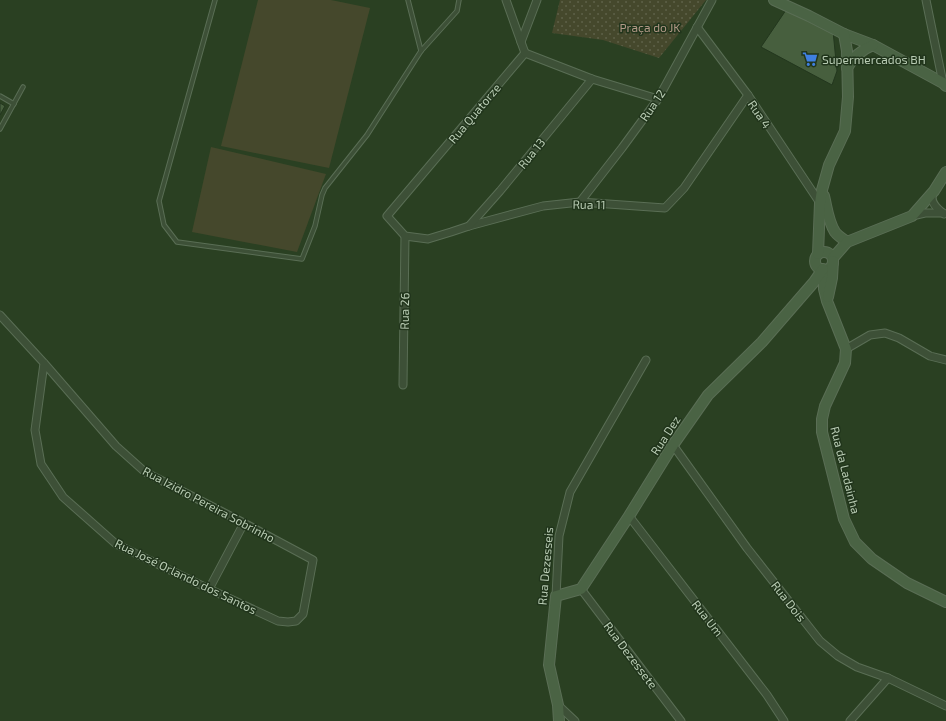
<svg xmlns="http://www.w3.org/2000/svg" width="946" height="721" viewBox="0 0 946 721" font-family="'Exo 2',sans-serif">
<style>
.park{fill:url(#park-dots)}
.garden{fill:#45482c}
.building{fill:#475f3e;stroke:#23371e}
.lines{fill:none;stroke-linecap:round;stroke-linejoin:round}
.lane-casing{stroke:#5a6e55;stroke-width:5.5}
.street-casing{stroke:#5a6e55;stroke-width:9}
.secondary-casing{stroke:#5a6e55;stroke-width:12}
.lane{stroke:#3d5037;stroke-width:3.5}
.street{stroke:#3d5037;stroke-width:7}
.secondary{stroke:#4a6344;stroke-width:10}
.labels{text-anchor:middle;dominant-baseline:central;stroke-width:3;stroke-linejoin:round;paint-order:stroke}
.park-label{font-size:12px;fill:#b19886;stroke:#21351c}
.poi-label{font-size:12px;fill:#b8cbb3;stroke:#21351c;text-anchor:start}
.street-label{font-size:12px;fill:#b8cbb3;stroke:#21351c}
</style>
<defs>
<pattern id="park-dots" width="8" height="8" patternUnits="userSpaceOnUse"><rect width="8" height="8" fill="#45482c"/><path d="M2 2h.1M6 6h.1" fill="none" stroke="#5e6148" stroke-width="1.8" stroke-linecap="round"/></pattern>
</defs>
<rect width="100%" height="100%" fill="#2a4022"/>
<path class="park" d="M560 0H706L659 58 603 40 552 33Z"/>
<g class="garden">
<path d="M258 0H331L370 8 329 168 221 146Z"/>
<path d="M211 147 326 174 297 252 192 232Z"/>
</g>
<g class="building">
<path d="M786 10 833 31 837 71 832 85 761 47Z"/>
<path d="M0 103 5 106 0 115Z"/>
</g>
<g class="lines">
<g class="lane-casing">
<g id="lane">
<path d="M215 0 159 201 164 225 177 242 302 259 315 226 322 195 325 188 367 135 421 51 457 11 459 0"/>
<path d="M408 0 421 51"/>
<path d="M0 96 14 104"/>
<path d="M0 129 23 87"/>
</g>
</g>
<g class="street-casing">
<g id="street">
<path d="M506 0 521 42"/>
<path d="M537 0 521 42 525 53 387 216 405 236 428 239 451 232 469 226 543 206 580 202 665 208 684 188 748 95"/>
<path d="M926 0 943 83"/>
<path d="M697 27 748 95 820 203"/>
<path d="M525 53 592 79 658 99"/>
<path d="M933 192C929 201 936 208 944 214"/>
<path d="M580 202 622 148 658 99 712 0"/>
<path d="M912 216 925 213H943"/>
<path d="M469 226 500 191 592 79"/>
<path d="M0 315 44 363 116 446 145 472 244 523 313 560 303 614 296 621 288 622 278 621 209 589 116 544 63 497 41 464 35 430 44 363"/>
<path d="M846 349 870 335 885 333 899 338 930 356 946 360"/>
<path d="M403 385 405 236"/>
<path d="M673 445 747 548 820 641 838 656 857 667 888 678 946 706"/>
<path d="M629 516 767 695 784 721"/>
<path d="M209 589 244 523"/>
<path d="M581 589 681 721"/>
<path d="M556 596 559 536 570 492 646 360"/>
<path d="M558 705 575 721"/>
<path d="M850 721 888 678"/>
</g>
</g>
<g class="secondary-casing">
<g id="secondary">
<path d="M774 0 809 16 844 34 873 45 943 83 946 86"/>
<path d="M847 68C853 57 861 50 873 45"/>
<path d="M824 196C827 208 828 221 835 232 838 236 843 239 847 242"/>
<circle cx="824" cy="261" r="9"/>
<path d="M818 254 820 203 822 190 829 165 845 131 848 97 847 51 844 34"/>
<path d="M833 258 847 242 912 216 934 191 946 172"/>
<path d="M825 270 824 278V289L827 301 846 349 845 363 825 406 822 419V432L844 519 855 542 872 559 907 583 946 602"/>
<path d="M828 297 832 278 833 261"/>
<path d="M559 721 558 705 549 665 556 596 581 589 629 516 673 445 708 395 762 342 814 282 823 269"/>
</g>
</g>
<use href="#lane" class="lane"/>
<use href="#street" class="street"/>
<use href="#secondary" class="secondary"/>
</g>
<defs>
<g id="supermarket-bare" transform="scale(1.2)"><path d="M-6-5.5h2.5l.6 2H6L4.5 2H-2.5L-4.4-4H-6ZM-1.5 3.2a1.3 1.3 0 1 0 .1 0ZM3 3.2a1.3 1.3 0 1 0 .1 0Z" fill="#3f7fe0" stroke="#21351c" stroke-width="2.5" paint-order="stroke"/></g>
</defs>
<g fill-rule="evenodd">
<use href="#supermarket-bare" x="810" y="59"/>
</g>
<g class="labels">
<g class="park-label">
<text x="650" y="27">Praça do JK</text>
</g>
<g class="poi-label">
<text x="822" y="59">Supermercados BH</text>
</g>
<g class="street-label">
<text transform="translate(652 105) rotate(-56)">Rua 12</text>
<text transform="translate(474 113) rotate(-50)">Rua Quatorze</text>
<text transform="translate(760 114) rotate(56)">Rua 4</text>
<text transform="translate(531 153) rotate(-51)">Rua 13</text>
<text transform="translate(589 204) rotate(1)">Rua 11</text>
<text transform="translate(404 311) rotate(-89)">Rua 26</text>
<text transform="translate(665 435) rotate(-57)">Rua Dez</text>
<text transform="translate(846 470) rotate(76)">Rua da Ladainha</text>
<text transform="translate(209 504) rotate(28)">Rua Izidro Pereira Sobrinho</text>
<text transform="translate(545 566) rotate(-85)">Rua Dezesseis</text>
<text transform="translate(186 576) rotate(26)">Rua José Orlando dos Santos</text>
<text transform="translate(789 601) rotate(52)">Rua Dois</text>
<text transform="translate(708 618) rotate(52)">Rua Um</text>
<text transform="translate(631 655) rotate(53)">Rua Dezessete</text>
</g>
</g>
</svg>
